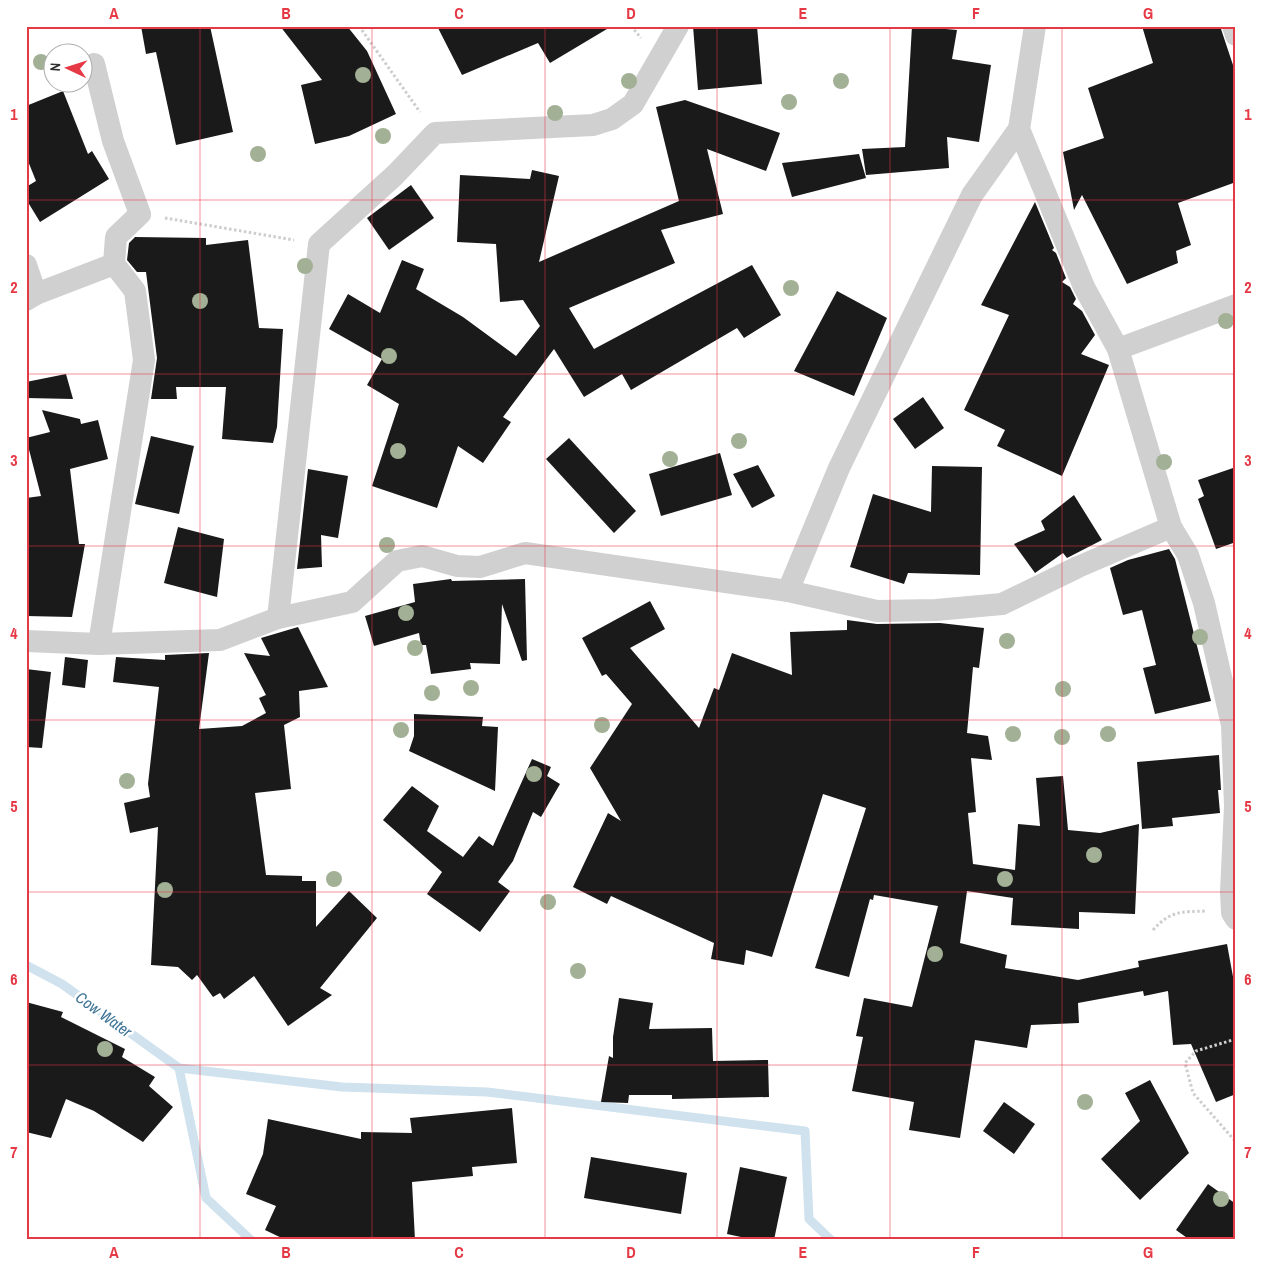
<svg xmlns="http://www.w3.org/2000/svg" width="1262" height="1266" viewBox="0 0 1262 1266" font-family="'Archivo Narrow',sans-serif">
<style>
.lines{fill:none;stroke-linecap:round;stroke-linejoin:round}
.stream{stroke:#cfe2ee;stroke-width:9}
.building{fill:#1a1a1a}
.path{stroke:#cdcdcd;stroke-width:3;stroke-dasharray:2.5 2.5;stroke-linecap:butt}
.street{stroke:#d0d0d0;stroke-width:22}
.tree{fill:#a2b095}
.grid{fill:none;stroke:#e63946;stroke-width:1;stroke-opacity:0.55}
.labels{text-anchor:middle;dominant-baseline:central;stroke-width:5;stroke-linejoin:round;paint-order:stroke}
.water-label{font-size:16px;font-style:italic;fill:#3f7597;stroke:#fff}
.neatline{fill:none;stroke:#e63946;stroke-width:2}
.grid-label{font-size:16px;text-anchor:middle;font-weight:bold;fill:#e63946}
</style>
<rect width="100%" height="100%" fill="#fff"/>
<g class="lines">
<g class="stream">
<path d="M26 965 62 984 179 1068 342 1087 487 1092 805 1131 809 1219 831 1240"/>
<path d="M179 1068 206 1198 251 1240"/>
</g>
</g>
<g class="building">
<path d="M141 26H210L233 132 176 145 156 52 146 54Z"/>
<path d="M280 26H347L367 51 396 114 349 136 315 144 301 85 322 80Z"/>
<path d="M437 26H612L550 63 538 43 462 75Z"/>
<path d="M693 26H757L762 84 698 90Z"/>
<path d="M912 26 957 30 952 59 991 65 979 142 947 137 949 168 866 175 862 149 905 147Z"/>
<path d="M1142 26H1220L1236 74V182L1178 203 1191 245 1176 251 1178 263 1127 284 1082 195 1074 210 1063 152 1104 138 1088 88 1153 63Z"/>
<path d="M63 91 88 154 92 151 109 179 40 222 26 199V187L36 181 26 156V106Z"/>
<path d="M685 100 780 133 766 171 707 149 723 214 661 230 675 263 569 308 594 349 752 265 781 315 744 338 737 328 631 390 622 374 584 397 554 349 503 417 511 422 483 463 458 446 437 508 372 486 399 404 367 385 382 359 329 329 348 294 380 313 402 260 424 269 416 289 463 317 516 356 540 326 523 300 500 302 496 244 457 242 460 175 530 179 532 170 559 176 539 262 679 201 656 107Z"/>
<path d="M859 154 866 178 792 197 782 163Z"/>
<path d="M411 185 434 218 389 250 367 218Z"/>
<path d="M1035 202 1054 248 1052 250 1056 253 1066 278 1062 282 1070 287 1076 299 1073 304 1082 311 1095 335 1081 354 1109 365 1062 476 997 446 1005 430 964 410 1009 315 981 305Z"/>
<path d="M135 237 206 238V245L248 240 259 328 283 329 277 427 273 443 222 439 226 387H176L177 399H151L157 358 146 272H137L127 260 129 243Z"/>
<path d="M837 291 887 318 854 396 794 371Z"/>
<path d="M66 374 73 399 26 398V382Z"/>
<path d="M923 397 944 428 915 449 893 419Z"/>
<path d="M42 410 80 419 81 424 98 420 108 459 70 469 79 544H85L72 617 26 616V498L41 496 26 438 50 432Z"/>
<path d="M151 436 194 446 179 514 135 504Z"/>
<path d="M569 438 636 511 614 533 546 459Z"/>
<path d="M720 453 732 495 661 516 649 474Z"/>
<path d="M758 465 775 496 752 508 733 474Z"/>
<path d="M932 466 982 467 980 575 908 573 904 584 850 567 873 494 931 512Z"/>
<path d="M1236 467V542L1216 549 1198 499 1204 496 1198 480Z"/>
<path d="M308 469 348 476 338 538 321 535 322 567 297 569Z"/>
<path d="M1074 495 1102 540 1067 558 1063 553 1035 573 1014 544 1045 530 1041 521Z"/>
<path d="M178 527 224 539 217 597 164 583Z"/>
<path d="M1169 549 1175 559 1211 701 1155 714 1143 668 1156 665 1142 610 1123 615 1110 568 1128 560Z"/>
<path d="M451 579 452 581 525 579 527 660 522 661 502 604 500 664 470 663 471 669 431 674 426 645H421L419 633 374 646 365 616 415 602 413 584Z"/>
<path d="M650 601 665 629 630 648 699 728 714 688 719 690 732 653 792 675 790 632 847 630V620L877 624 940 623 984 628 979 668 973 667 967 733 988 736 992 760 971 758 976 812 968 813 973 864 1015 870 1018 824 1040 826 1036 778 1063 776 1068 830 1100 833 1139 824 1135 914 1079 912V929L1011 925 1013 898 967 891 960 943 1007 955 1005 968 1078 980 1139 967 1138 961 1227 944 1236 993V1094L1216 1102 1191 1044 1173 1045 1168 991 1144 996 1143 991 1078 1003 1079 1023 1031 1025 1027 1048 975 1040 960 1138 909 1130 914 1102 852 1091 863 1037 856 1036 864 998 912 1007 938 906 874 895 873 900 870 899 849 977 815 968 866 808 823 794 772 957 746 950 744 965 711 959 714 943 611 896 607 904 573 887 608 813 621 821 590 768 632 704 606 674 602 676 582 638Z"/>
<path d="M298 627 328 687 299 691 300 717 284 725 291 789 255 793 266 875 302 876V881H316V927L349 891 377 918 320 988 332 995 288 1026 254 976 224 999 220 993 213 997 197 975 192 980 178 967 151 965 158 827 130 833 124 803 150 797 148 784 159 687 113 682 116 657 165 660V655L209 653 199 729 242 726 266 713 259 698 266 695 244 653 270 656 261 638Z"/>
<path d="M65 657 88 660 85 688 62 685Z"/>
<path d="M26 669 51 672 42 748 26 747Z"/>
<path d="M414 714 483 717 482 726 498 727 495 791 409 751 414 736Z"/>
<path d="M1219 755 1221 790H1218L1220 813 1172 818 1173 826 1142 829 1137 762Z"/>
<path d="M532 759 551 767 547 776 560 784 541 817 533 812 513 861 498 882 510 891 480 932 427 894 442 872 383 820 412 786 439 806 427 831 463 857 479 836 493 846Z"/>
<path d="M619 998 653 1003 649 1029 712 1028 713 1061 768 1060 769 1097 672 1099V1095H629L628 1103 601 1102 609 1056 613 1058V1037Z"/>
<path d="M26 1002 63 1012 61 1017 125 1049 122 1057 155 1077 149 1086 173 1107 143 1142 94 1111 66 1099 51 1138 26 1132Z"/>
<path d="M1150 1080 1189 1153 1140 1200 1101 1159 1140 1121 1125 1093Z"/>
<path d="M1004 1102 1035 1124 1014 1154 983 1131Z"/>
<path d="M512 1108 517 1163 472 1167 473 1176 412 1182 415 1240H286L265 1230 276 1206 246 1194 263 1154 268 1119 361 1139V1132L412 1133 410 1118Z"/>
<path d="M591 1157 687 1173 681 1214 584 1198Z"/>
<path d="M740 1167 787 1177 774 1240H755L727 1234Z"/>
<path d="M1208 1184 1236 1204V1240H1190L1176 1230Z"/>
</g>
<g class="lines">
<g class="path">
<path d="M359 26 420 112"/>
<path d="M631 26 641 38"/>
<path d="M165 218 294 240"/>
<path d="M1153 930C1171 910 1182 912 1206 911"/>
<path d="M1236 1039 1196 1051 1185 1063 1193 1093 1236 1142"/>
</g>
<g class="street">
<path d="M1035 26 1019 129 1084 287 1118 349 1171 527 1188 555 1204 603 1232 725 1235 806 1231 892 1232 913 1236 919"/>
<path d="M1233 26 1236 35"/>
<path d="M26 265 36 294"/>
<path d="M26 300 36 294 114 264 116 237 140 214 113 141 94 64"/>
<path d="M1118 349 1236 305"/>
<path d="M788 591 839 468 972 195 1019 129"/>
<path d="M278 618 319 244 395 175 435 133 593 125 612 119 633 104 678 26"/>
<path d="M26 641 99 644 220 640 278 618 352 602 397 561 422 556 457 566 480 567 525 553 788 591 877 611 936 610 1002 604 1078 567 1171 527"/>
<path d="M99 644 144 360 135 291 114 264"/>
</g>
</g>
<g class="tree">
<circle cx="41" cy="62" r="8"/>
<circle cx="363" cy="75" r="8"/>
<circle cx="629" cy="81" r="8"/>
<circle cx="841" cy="81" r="8"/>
<circle cx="789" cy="102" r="8"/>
<circle cx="555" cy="113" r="8"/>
<circle cx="383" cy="136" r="8"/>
<circle cx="258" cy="154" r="8"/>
<circle cx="305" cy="266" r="8"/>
<circle cx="791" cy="288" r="8"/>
<circle cx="200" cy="301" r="8"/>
<circle cx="1226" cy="321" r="8"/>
<circle cx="389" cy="356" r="8"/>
<circle cx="739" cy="441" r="8"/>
<circle cx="398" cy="451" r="8"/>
<circle cx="670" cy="459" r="8"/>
<circle cx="1164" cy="462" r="8"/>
<circle cx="387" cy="545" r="8"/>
<circle cx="406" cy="613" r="8"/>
<circle cx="1200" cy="637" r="8"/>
<circle cx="1007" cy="641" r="8"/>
<circle cx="415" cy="648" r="8"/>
<circle cx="471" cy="688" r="8"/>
<circle cx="1063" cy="689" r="8"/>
<circle cx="432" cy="693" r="8"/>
<circle cx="602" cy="725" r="8"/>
<circle cx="401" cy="730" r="8"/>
<circle cx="1013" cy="734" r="8"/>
<circle cx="1108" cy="734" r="8"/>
<circle cx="1062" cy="737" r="8"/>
<circle cx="534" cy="774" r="8"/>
<circle cx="127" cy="781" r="8"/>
<circle cx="1094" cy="855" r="8"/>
<circle cx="334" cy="879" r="8"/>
<circle cx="1005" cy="879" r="8"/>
<circle cx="165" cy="890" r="8"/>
<circle cx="548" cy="902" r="8"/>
<circle cx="935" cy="954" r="8"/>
<circle cx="578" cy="971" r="8"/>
<circle cx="105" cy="1049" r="8"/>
<circle cx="1085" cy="1102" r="8"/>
<circle cx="1221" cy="1199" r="8"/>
</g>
<path class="grid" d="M200 26V1240M372 26V1240M545 26V1240M717 26V1240M890 26V1240M1062 26V1240M26 200H1236M26 374H1236M26 546H1236M26 720H1236M26 892H1236M26 1065H1236"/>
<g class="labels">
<g class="water-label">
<text transform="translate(104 1014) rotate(36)">Cow Water</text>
</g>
</g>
<rect width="1262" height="1266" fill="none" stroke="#ffffff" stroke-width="55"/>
<g transform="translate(68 68) rotate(274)"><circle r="24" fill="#ffffff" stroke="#adadad"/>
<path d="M0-4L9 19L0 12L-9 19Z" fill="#e63946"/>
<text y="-8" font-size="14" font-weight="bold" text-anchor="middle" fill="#333333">N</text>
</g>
<rect x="28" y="28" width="1206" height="1210" class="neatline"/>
<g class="grid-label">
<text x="114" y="19">A</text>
<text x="286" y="19">B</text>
<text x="459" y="19">C</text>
<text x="631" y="19">D</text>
<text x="803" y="19">E</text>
<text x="976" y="19">F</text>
<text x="1148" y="19">G</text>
<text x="14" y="120">1</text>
<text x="1248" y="120">1</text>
<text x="14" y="293">2</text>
<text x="1248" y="293">2</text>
<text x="14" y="466">3</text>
<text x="1248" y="466">3</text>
<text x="14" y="639">4</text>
<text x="1248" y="639">4</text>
<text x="14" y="812">5</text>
<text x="1248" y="812">5</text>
<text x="14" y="985">6</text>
<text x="1248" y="985">6</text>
<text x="14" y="1158">7</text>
<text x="1248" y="1158">7</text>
<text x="114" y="1258">A</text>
<text x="286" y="1258">B</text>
<text x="459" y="1258">C</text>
<text x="631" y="1258">D</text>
<text x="803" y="1258">E</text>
<text x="976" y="1258">F</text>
<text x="1148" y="1258">G</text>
</g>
</svg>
